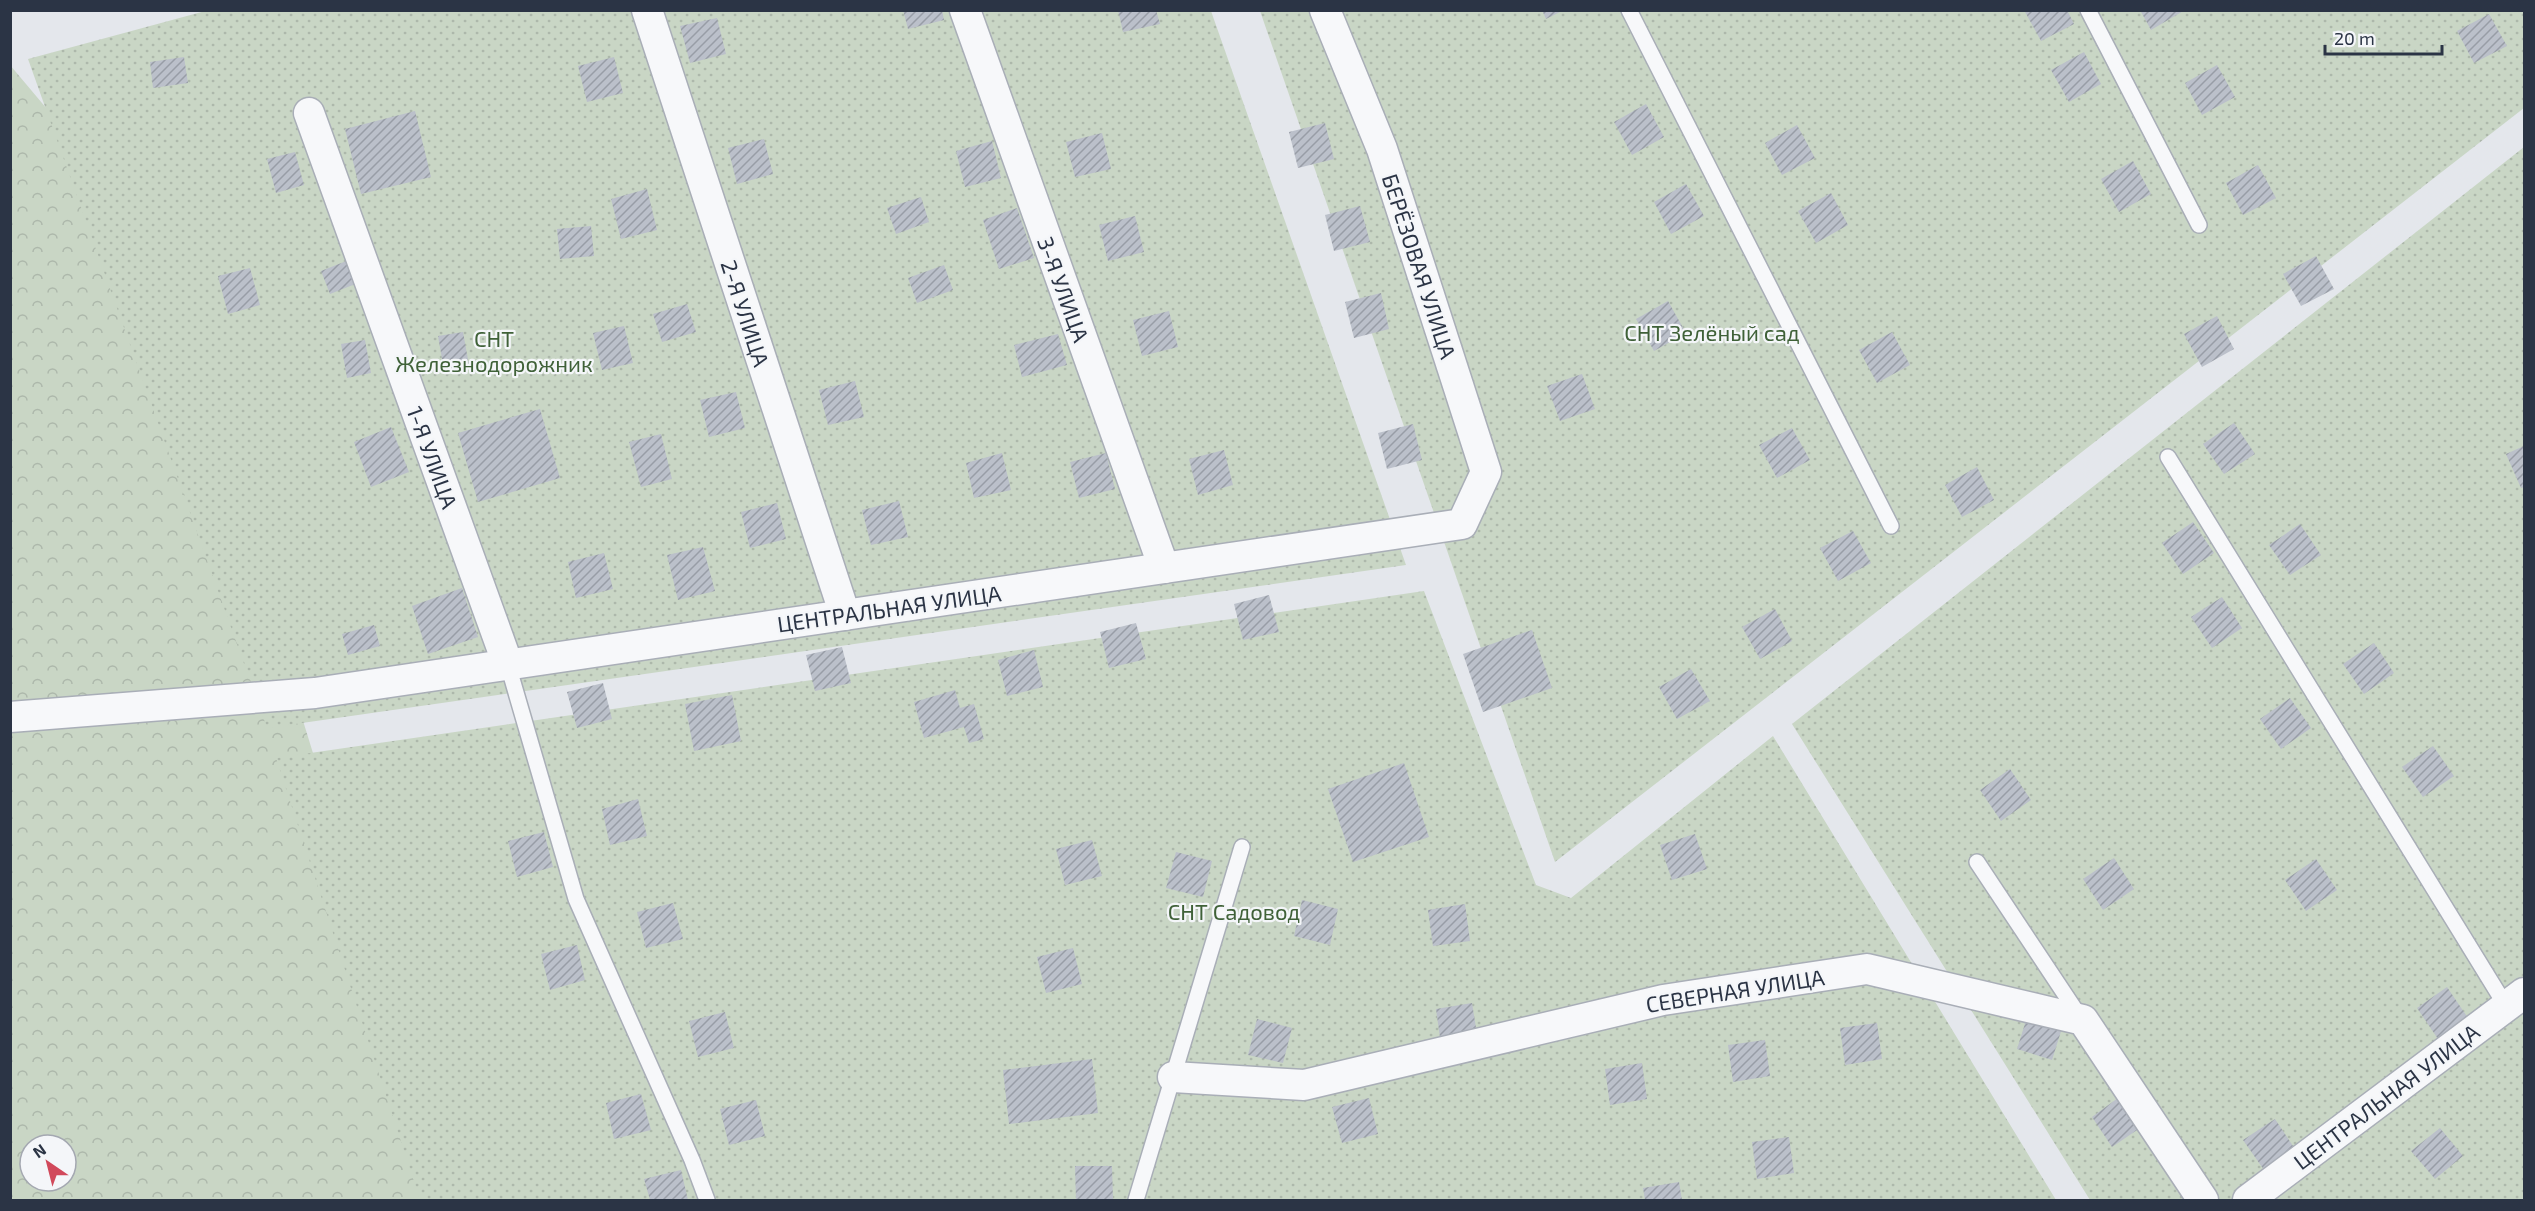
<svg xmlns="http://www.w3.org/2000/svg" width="2535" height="1211" viewBox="0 0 2535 1211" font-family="'Exo 2',sans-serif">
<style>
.forest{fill:url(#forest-crowns);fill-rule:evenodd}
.garden{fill:url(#garden-dots)}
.building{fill:url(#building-hatch)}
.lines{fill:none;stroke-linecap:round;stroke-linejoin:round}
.lane-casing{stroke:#a9aeb7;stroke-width:18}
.street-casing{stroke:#a9aeb7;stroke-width:33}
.lane{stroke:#f7f8fa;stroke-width:15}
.street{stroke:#f7f8fa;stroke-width:30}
.labels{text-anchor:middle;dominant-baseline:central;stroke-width:4.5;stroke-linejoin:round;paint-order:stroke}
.street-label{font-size:22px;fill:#2b3445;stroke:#f4f6f9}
.park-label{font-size:22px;fill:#3f6138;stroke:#f4f6f9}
</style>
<defs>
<pattern id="forest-crowns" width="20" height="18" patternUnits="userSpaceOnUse" patternTransform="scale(1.5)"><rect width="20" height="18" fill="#c9d6c5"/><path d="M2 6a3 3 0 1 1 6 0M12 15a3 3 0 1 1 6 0" fill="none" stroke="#adb8ab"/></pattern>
<pattern id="garden-dots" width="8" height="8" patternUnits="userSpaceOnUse" patternTransform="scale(1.5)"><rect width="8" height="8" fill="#c9d6c5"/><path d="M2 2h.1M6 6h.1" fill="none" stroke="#adb8ab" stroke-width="1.8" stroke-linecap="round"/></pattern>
<pattern id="building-hatch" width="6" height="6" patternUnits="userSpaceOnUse" patternTransform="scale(1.5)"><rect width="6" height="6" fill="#bbc0ca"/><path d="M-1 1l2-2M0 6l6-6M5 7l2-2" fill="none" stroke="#989da6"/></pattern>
</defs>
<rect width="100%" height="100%" fill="#e4e7ec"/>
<path class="forest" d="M10 65 153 235 451 1200H11ZM30 1145H66V1181H30Z"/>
<g class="garden">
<path d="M209 10 1211 11 1406 565 267 728 28 59Z"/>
<path d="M1260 11H2524V108L1555 862Z"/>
<path d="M2524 147V1200H2090L1792 724Z"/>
<path d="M1424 591 1536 885 1571 898 1773 736 2056 1200H420L276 758Z"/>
</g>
<g class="building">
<path d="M903 10H942L944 20 908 29Z"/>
<path d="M1118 10H1156L1160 24 1123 32Z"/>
<path d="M1542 10H1564L1546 19Z"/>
<path d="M2024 10H2067L2074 24 2041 41Z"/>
<path d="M2140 10H2185L2151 30Z"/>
<path d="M2489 14 2507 46 2474 63 2457 31Z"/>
<path d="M717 18 726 54 690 63 680 26Z"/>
<path d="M2084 52 2101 84 2069 102 2051 70Z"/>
<path d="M184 57 188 83 153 88 150 62Z"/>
<path d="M614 57 623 93 587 102 578 66Z"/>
<path d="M2217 65 2235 97 2202 115 2185 83Z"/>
<path d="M1646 104 1664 137 1632 155 1614 122Z"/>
<path d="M415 111 431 177 361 194 345 129Z"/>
<path d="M1325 123 1334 159 1298 168 1289 132Z"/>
<path d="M1797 125 1815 158 1782 175 1765 143Z"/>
<path d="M1102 133 1111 169 1075 177 1066 142Z"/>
<path d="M764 139 773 174 737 184 728 148Z"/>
<path d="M992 141 1001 178 965 187 956 151Z"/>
<path d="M295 152 304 185 276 193 267 159Z"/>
<path d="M2133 161 2151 194 2119 212 2101 179Z"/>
<path d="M2258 165 2276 198 2243 215 2226 183Z"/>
<path d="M1686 184 1704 216 1671 234 1654 202Z"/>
<path d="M647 189 657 230 621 239 611 199Z"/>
<path d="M1831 193 1848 225 1816 243 1798 211Z"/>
<path d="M921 197 929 222 896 234 887 208Z"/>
<path d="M1360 206 1370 242 1334 251 1325 215Z"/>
<path d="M1017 208 1034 258 999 269 983 220Z"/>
<path d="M1135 216 1144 252 1108 261 1099 225Z"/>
<path d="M591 226 594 256 560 259 557 229Z"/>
<path d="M2316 256 2334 289 2301 306 2283 274Z"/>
<path d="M354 258 363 281 330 294 321 271Z"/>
<path d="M944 265 953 290 917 303 908 278Z"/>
<path d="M250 268 260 305 228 314 218 276Z"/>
<path d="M1381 293 1389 329 1354 338 1345 302Z"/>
<path d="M1668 301 1686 333 1654 351 1636 319Z"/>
<path d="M687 304 696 332 662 342 653 314Z"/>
<path d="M1169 311 1178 347 1142 356 1133 320Z"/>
<path d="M2217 316 2234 349 2202 367 2184 334Z"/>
<path d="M624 326 633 363 602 370 593 333Z"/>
<path d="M463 332 469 365 444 370 438 336Z"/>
<path d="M1892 332 1910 365 1877 383 1859 350Z"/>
<path d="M1058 334 1067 365 1022 377 1014 345Z"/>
<path d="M365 340 371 373 347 378 341 344Z"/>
<path d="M1582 374 1595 409 1560 421 1547 386Z"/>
<path d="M855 381 864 417 828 425 819 390Z"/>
<path d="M736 392 745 428 709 437 700 400Z"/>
<path d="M540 409 560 478 478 502 458 433Z"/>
<path d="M2234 423 2255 454 2224 474 2203 444Z"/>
<path d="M1413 424 1422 460 1387 469 1378 433Z"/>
<path d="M391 427 409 472 371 487 354 442Z"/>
<path d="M1792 428 1810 460 1777 478 1759 445Z"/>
<path d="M661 434 672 479 641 487 629 442Z"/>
<path d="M2524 446V487L2521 488 2506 454Z"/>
<path d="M1224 450 1233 485 1198 495 1189 459Z"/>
<path d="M1002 453 1011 490 974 498 966 463Z"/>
<path d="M1106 453 1115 489 1079 498 1070 462Z"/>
<path d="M1977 467 1994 500 1962 517 1945 485Z"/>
<path d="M899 501 908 537 871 545 862 510Z"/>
<path d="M777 503 786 539 750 548 741 512Z"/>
<path d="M2193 522 2214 553 2183 574 2162 543Z"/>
<path d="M2300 524 2321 555 2290 575 2269 545Z"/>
<path d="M1853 531 1871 563 1838 581 1820 548Z"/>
<path d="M703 547 715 591 678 600 667 555Z"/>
<path d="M604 553 613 589 576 598 568 562Z"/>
<path d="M462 588 478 637 428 654 412 606Z"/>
<path d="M1269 595 1279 632 1243 640 1234 604Z"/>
<path d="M2222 597 2242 628 2212 648 2191 617Z"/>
<path d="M1775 609 1792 641 1760 659 1742 627Z"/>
<path d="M1136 623 1146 659 1109 668 1100 632Z"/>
<path d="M374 625 380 646 348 655 342 634Z"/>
<path d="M1532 630 1552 688 1483 712 1463 654Z"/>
<path d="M2374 643 2394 673 2364 694 2343 664Z"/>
<path d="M842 647 851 683 815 691 806 655Z"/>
<path d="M1034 650 1043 687 1007 696 998 660Z"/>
<path d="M1691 669 1710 701 1677 719 1659 687Z"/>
<path d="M603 683 612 719 577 728 567 692Z"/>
<path d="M955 690 960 708 974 704 984 739 969 743 964 727 924 738 914 702Z"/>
<path d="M732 695 741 741 694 751 685 704Z"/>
<path d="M2290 698 2311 728 2281 749 2260 719Z"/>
<path d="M2433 746 2454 776 2423 797 2402 767Z"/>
<path d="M1404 763 1429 837 1353 862 1328 789Z"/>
<path d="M2010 769 2031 800 2001 821 1980 790Z"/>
<path d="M638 799 647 836 610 845 602 809Z"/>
<path d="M544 832 553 867 517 877 508 841Z"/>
<path d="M1695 834 1707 869 1672 880 1660 845Z"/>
<path d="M1092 840 1102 876 1065 885 1056 849Z"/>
<path d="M1176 852 1212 861 1203 897 1166 888Z"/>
<path d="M2114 858 2134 889 2103 910 2083 879Z"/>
<path d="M2316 859 2337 890 2306 911 2285 880Z"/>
<path d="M1302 900 1338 909 1330 945 1294 936Z"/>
<path d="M673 903 683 939 646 948 637 912Z"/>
<path d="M1465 904 1470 941 1433 946 1428 910Z"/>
<path d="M577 945 585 980 550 990 541 954Z"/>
<path d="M1073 948 1082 984 1046 993 1037 957Z"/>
<path d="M2447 987 2468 1018 2438 1039 2417 1008Z"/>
<path d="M1472 1003 1478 1040 1441 1045 1436 1009Z"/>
<path d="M725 1012 734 1048 698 1057 689 1021Z"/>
<path d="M2028 1014 2063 1025 2052 1060 2017 1049Z"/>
<path d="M1257 1019 1292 1028 1283 1063 1248 1055Z"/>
<path d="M1877 1023 1882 1059 1845 1065 1840 1028Z"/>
<path d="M1765 1040 1770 1076 1733 1082 1728 1045Z"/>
<path d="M1092 1059 1098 1113 1009 1124 1003 1070Z"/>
<path d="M1642 1063 1647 1099 1610 1105 1605 1069Z"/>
<path d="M641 1094 651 1130 614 1139 606 1103Z"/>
<path d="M2122 1095 2143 1126 2112 1147 2092 1117Z"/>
<path d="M1369 1098 1378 1134 1342 1143 1332 1107Z"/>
<path d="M756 1100 765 1136 729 1145 720 1109Z"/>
<path d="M2275 1119 2295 1149 2264 1170 2243 1140Z"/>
<path d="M2440 1128 2463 1156 2435 1179 2411 1151Z"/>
<path d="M1789 1137 1794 1173 1757 1179 1752 1142Z"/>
<path d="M1075 1166H1112L1113 1200H1076Z"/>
<path d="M681 1170 688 1200H650L644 1179Z"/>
<path d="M1679 1182 1682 1200H1645L1643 1188Z"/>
</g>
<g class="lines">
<g class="lane-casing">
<g id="lane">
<path d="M1629 10 1891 526"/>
<path d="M2088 10 2199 225"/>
<path d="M2168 457 2506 1006"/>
<path d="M508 665 576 899 692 1160 707 1200"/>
<path d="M1977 862 2080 1017"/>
<path d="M1136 1200 1242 847"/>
</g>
</g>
<g class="street-casing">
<g id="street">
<path d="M647 10 845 615"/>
<path d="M965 10 1164 568"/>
<path d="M309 113 508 665"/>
<path d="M10 717 315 693 1462 524 1486 472 1382 149 1325 10"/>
<path d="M1173 1077 1304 1085 1663 1000 1867 969 2083 1020 2203 1200"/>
<path d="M2248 1200 2524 993"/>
</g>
</g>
<use href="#lane" class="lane"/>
<use href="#street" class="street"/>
</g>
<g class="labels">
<g class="street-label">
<text transform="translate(1420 266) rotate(72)">БЕРЁЗОВАЯ УЛИЦА</text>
<text transform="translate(1064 289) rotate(70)">3-Я УЛИЦА</text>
<text transform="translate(746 313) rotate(72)">2-Я УЛИЦА</text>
<text transform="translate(433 457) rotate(70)">1-Я УЛИЦА</text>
<text transform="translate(889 608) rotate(-8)">ЦЕНТРАЛЬНАЯ УЛИЦА</text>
<text transform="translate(1735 990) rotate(-9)">СЕВЕРНАЯ УЛИЦА</text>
<text transform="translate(2386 1096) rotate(-37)">ЦЕНТРАЛЬНАЯ УЛИЦА</text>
</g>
<g class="park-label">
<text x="1712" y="332">СНТ Зелёный сад</text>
<text x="494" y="338">СНТ<tspan x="494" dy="25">Железнодорожник</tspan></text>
<text x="1234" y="911">СНТ Садовод</text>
</g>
</g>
<rect width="2535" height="1211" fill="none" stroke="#2b3445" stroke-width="24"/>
<g transform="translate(48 1163) rotate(325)"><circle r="28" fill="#f4f6f9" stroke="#a4a8b1" stroke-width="1.5"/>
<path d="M0-4.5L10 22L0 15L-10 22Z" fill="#d1495b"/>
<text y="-9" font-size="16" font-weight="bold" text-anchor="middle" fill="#2b3445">N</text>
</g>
<path d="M2325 45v9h117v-9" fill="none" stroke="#2b3445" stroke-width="3"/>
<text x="2334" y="45" font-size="18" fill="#2b3445" stroke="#f4f6f9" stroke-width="4.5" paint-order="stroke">20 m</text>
</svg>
